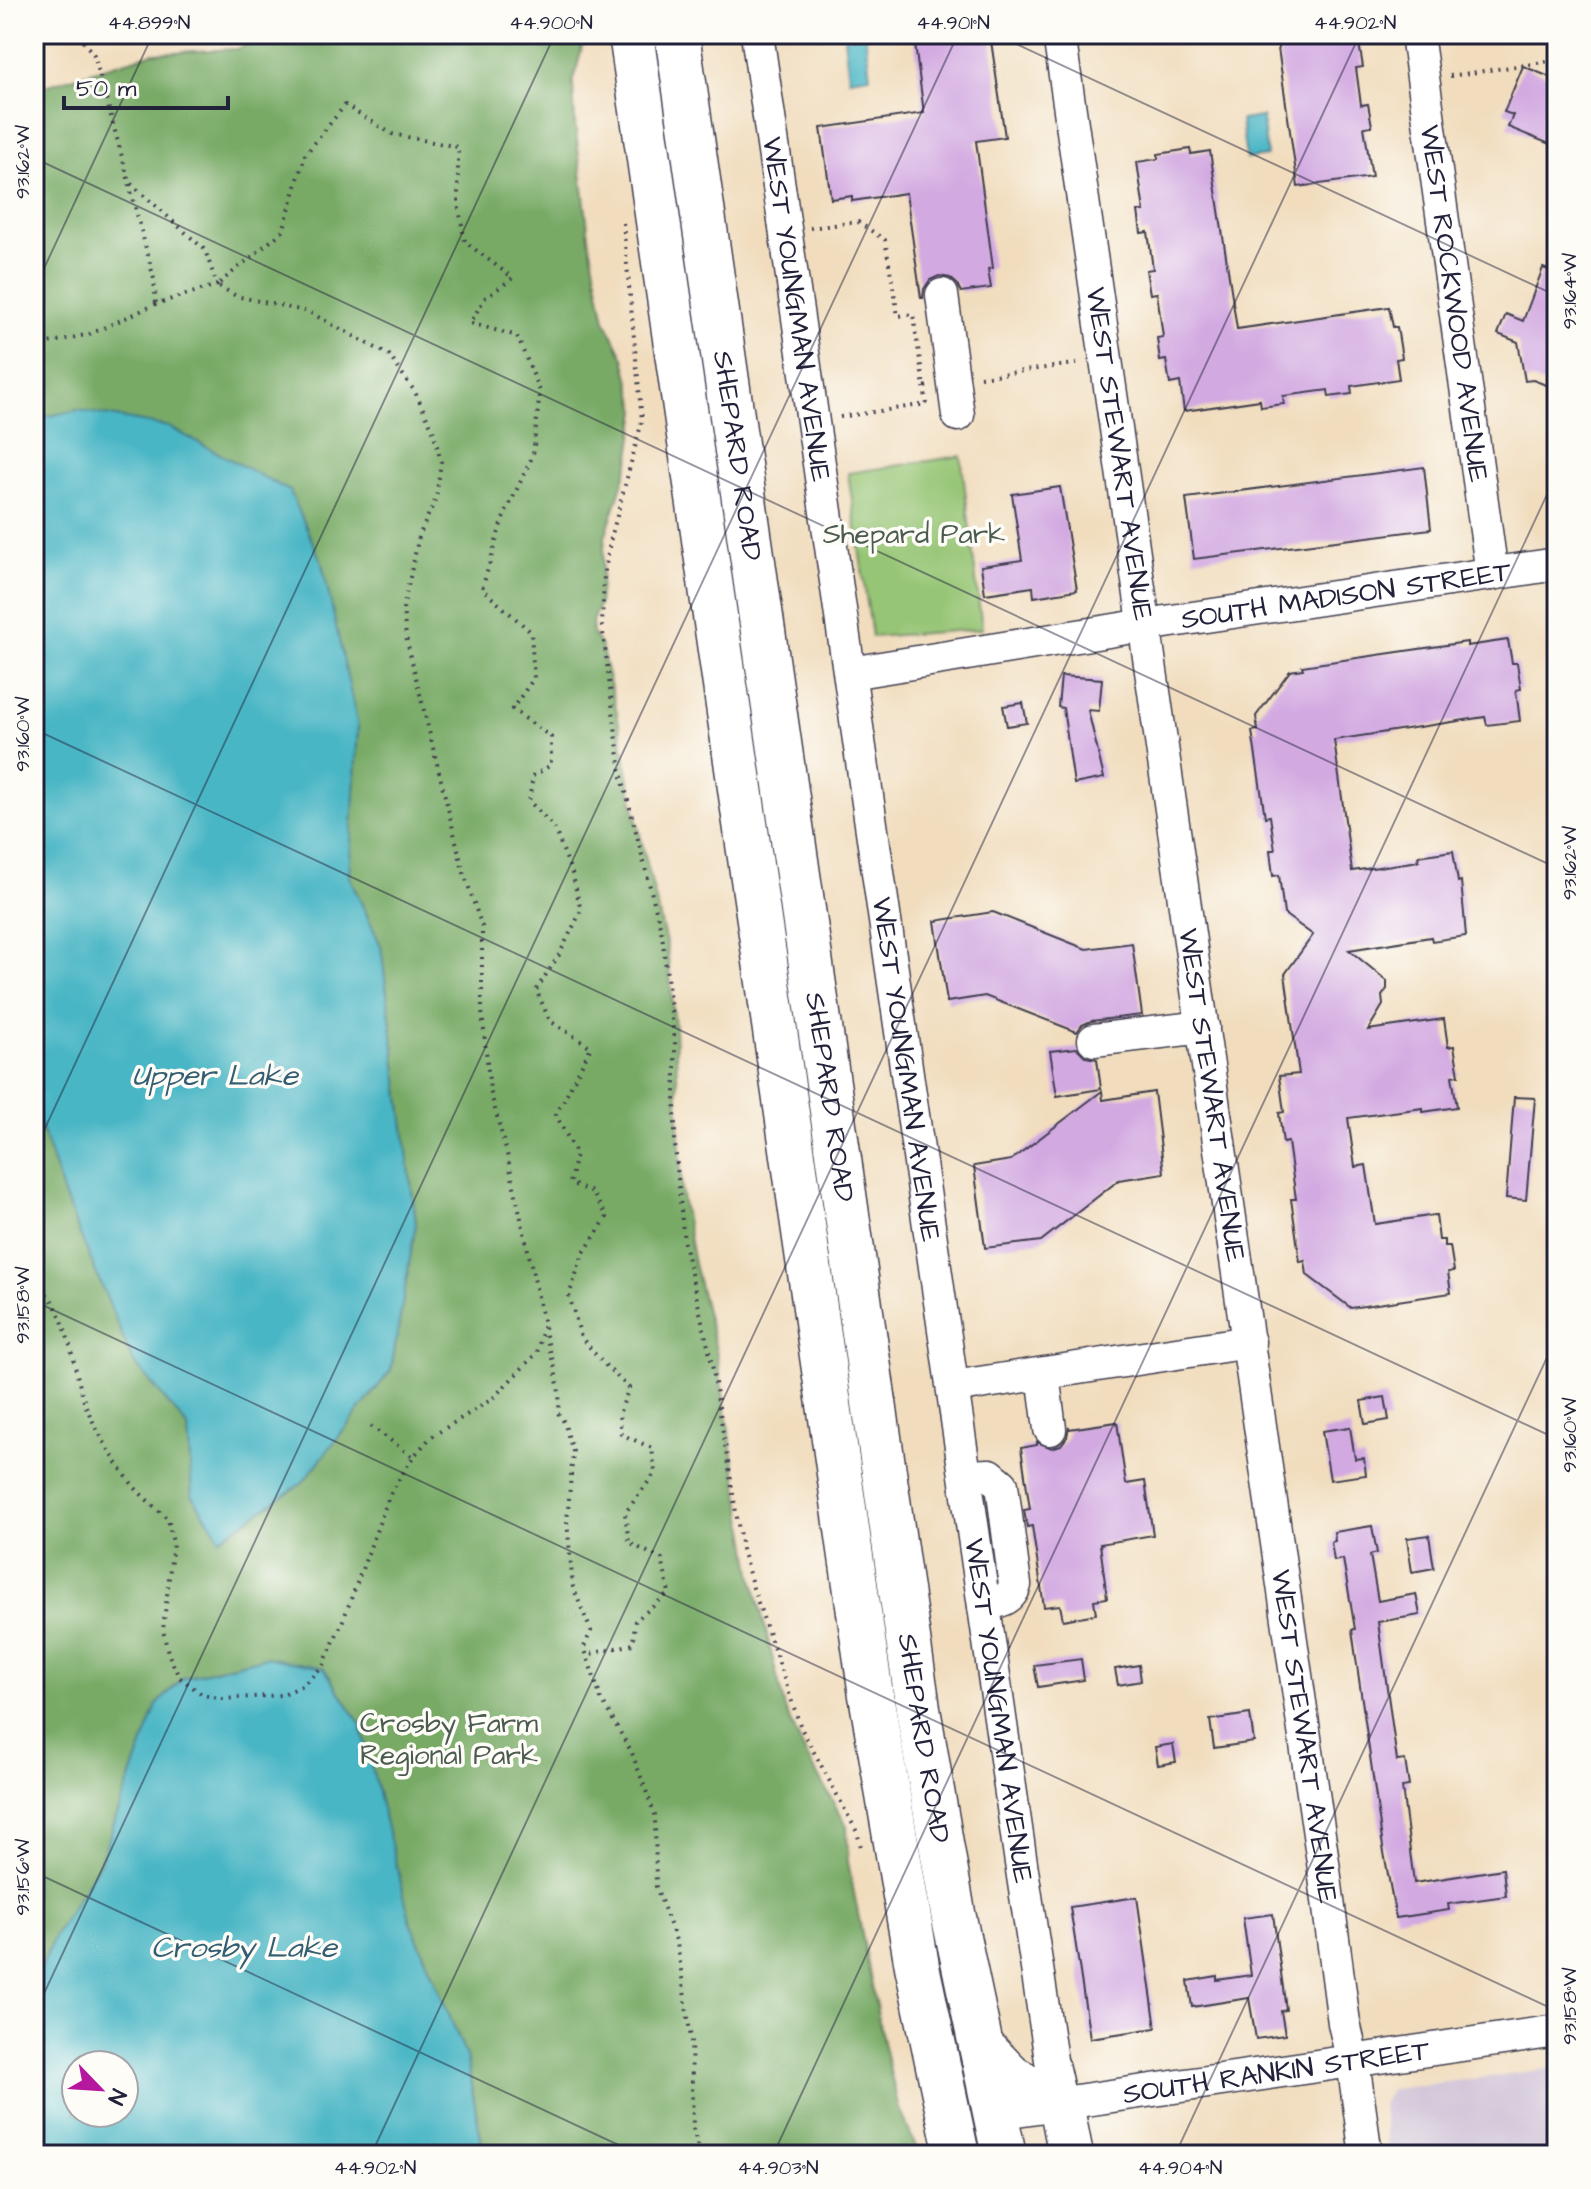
<svg xmlns="http://www.w3.org/2000/svg" width="1591" height="2189" viewBox="0 0 1591 2189" font-family="'Architects Daughter',sans-serif">
<style>
.industrial{fill:#ccbed4}
.green{fill:#96c574;stroke:#5c7458;stroke-width:2}
.forest{fill:#78aa66;stroke:#4d6650;stroke-width:2}
.water{fill:#4ab6c5;stroke:#366c80;stroke-width:2;fill-rule:evenodd}
.building{fill:#d2a9e1}
.lines{fill:none;stroke-linecap:round;stroke-linejoin:round}
.minor-casing{stroke:#413e4f;stroke-width:35}
.highway-casing{stroke:#413e4f;stroke-width:47}
.path{stroke:#413e4f;stroke-width:4;stroke-dasharray:2 6;stroke-linecap:butt}
.minor{stroke:#fff;stroke-width:32}
.highway{stroke:#fff;stroke-width:44}
.ticks{fill:none;stroke:#22223b;stroke-width:2;stroke-opacity:0.45}
.labels{text-anchor:middle;dominant-baseline:central;stroke-width:7;stroke-linejoin:round;paint-order:stroke}
.street-label{font-size:28px;fill:#22223b;stroke:#fdfcf7}
.park-label{font-size:28px;fill:#4b5b4f;stroke:#fdfcf7}
.water-label{font-size:30px;font-style:italic;fill:#325d72;stroke:#fdfcf7}
.neatline{fill:none;stroke:#22223b;stroke-width:3}
.ticks-label{font-size:20px;text-anchor:middle;fill:#22223b}
</style>
<rect width="100%" height="100%" fill="#fdfcf7"/>
<filter id="ink" filterUnits="userSpaceOnUse"><feTurbulence type="fractalNoise" baseFrequency=".0125" numOctaves="2"/><feDisplacementMap in="SourceGraphic" scale="16" xChannelSelector="R" yChannelSelector="G"/><feConvolveMatrix kernelMatrix="1 2 1 2 8 2 1 2 1" color-interpolation-filters="sRGB"/></filter>
<filter id="wash" filterUnits="userSpaceOnUse"><feTurbulence type="fractalNoise" baseFrequency=".006" numOctaves="4" result="noise"/><feDisplacementMap in="SourceGraphic" scale="32" xChannelSelector="R" yChannelSelector="G"/><feGaussianBlur stdDeviation="1.8" result="paint"/><feColorMatrix in="noise" values="0 0 0 0 0 0 0 0 0 0 0 0 0 0 0 0 0 1.4 0 .05"/><feComposite in="paint" operator="in"/></filter>
<g filter="url(#wash)">
<rect width="100%" height="100%" fill="#f1ddbe"/>
<path class="industrial" d="M1557 2068V2155H1389L1382 2103 1391 2089Z"/>
<path class="green" d="M961 456 982 629 872 637 848 473Z"/>
<path class="forest" d="M274 34H585L573 84 575 124 590 244 605 320 624 358 637 410 629 463 605 537 599 605 592 621 593 634 601 646 617 713 635 813 667 947 675 1027 682 1196 694 1264 716 1350 753 1578 785 1709 805 1753 847 1826 848 1862 883 2042 899 2109 920 2155H484L466 2056 411 1923 324 1668 266 1657 183 1678 157 1705 100 1862 54 1937 34 1986V1106L65 1198 133 1361 188 1427 192 1495 220 1538 302 1483 391 1370 416 1223 381 946 349 876 358 726 78 410 34 419V95L41 87 153 53 237 49Z"/>
<g class="water">
<path d="M865 35 870 76 849 79 844 38Z"/>
<path d="M1262 117 1267 156 1246 159 1241 120Z"/>
<path d="M78 410 169 427 290 491 322 563 358 726 349 876 381 946 416 1223 391 1370 302 1483 220 1538 192 1495 188 1427 133 1361 65 1198 34 1106V419Z"/>
<path d="M266 1657 324 1668 361 1725 411 1923 466 2056 484 2155H34V1986L54 1937 100 1862 157 1705 183 1678ZM76 2065H124V2113H76Z"/>
</g>
<g id="blocks">
<g class="building">
<path d="M919 34H990L1005 137 976 141 993 268 988 269 991 288 961 292 957 284 950 278 939 276 930 280 924 289 923 298H921L906 193 852 201V196L831 199 821 128 924 113 914 37 919 36Z"/>
<path d="M1276 34H1351L1352 45 1359 43 1363 67 1356 68 1361 105 1368 104 1372 126 1364 127 1372 177 1298 187Z"/>
<path d="M1523 66 1557 80V147L1508 127 1513 115 1504 112Z"/>
<path d="M1190 149 1191 154 1210 151 1237 329 1389 307 1393 327H1397L1402 358 1396 359 1399 379 1351 386 1352 394 1329 397 1328 390 1283 396 1284 404 1261 407 1260 400 1184 411 1180 382 1170 384 1166 360 1160 361 1157 338 1163 337 1157 293 1150 294 1146 270 1153 269 1148 232 1141 233 1138 211H1144L1137 162 1158 159V154Z"/>
<path d="M1543 268 1557 273V389L1533 380 1525 381 1518 342 1498 334 1506 314 1523 321Z"/>
<path d="M1424 467 1431 529 1194 559 1186 498Z"/>
<path d="M1060 487 1077 590 1034 597 1033 587 985 594 981 566 1022 560 1012 494Z"/>
<path d="M1508 640 1512 663H1517L1521 689 1516 690 1520 721 1487 725 1485 717 1334 740 1352 871 1419 861 1418 856 1453 851 1458 882 1461 881 1466 936 1432 941 1431 937 1349 950 1387 981V989L1382 996 1383 1005 1368 1030 1444 1019 1448 1047 1454 1046 1459 1075 1452 1076 1457 1107 1423 1112V1108L1348 1118 1355 1167 1366 1165 1375 1224 1436 1215 1439 1240H1444V1246H1450L1454 1271 1448 1272 1451 1293 1351 1308 1307 1275 1305 1261 1300 1262 1291 1199H1296L1288 1142 1283 1143 1279 1113 1284 1112 1279 1076 1299 1074 1285 974 1313 935 1284 914 1279 875 1273 876 1270 850H1275L1270 816 1265 817 1252 731 1258 730 1256 716 1290 671 1303 669 1302 666 1467 642V646Z"/>
<path d="M1061 676 1102 679 1099 711 1088 710 1104 778 1074 784 1063 708 1058 707Z"/>
<path d="M1023 703 1027 723 1007 726 1003 706Z"/>
<path d="M993 912 1086 949 1132 943 1142 1015 1091 1021 1082 1025 1077 1032 985 996 947 1002 935 921Z"/>
<path d="M1077 1048 1086 1057 1097 1059 1101 1089 1057 1096 1050 1051Z"/>
<path d="M1102 1091 1103 1100 1154 1092 1164 1173 1119 1180 1041 1241 985 1248 974 1166 1011 1160Z"/>
<path d="M1514 1097 1535 1098 1526 1200 1506 1198Z"/>
<path d="M1385 1397 1389 1420 1365 1424 1361 1401Z"/>
<path d="M1117 1422 1126 1484 1145 1481 1153 1535 1100 1544 1107 1598 1094 1600 1096 1614 1063 1620 1060 1605 1044 1607 1032 1526 1027 1527 1024 1510 1030 1509 1021 1448 1037 1445V1442L1052 1448 1061 1445 1067 1437 1069 1426V1429Z"/>
<path d="M1350 1427 1355 1459 1364 1458 1366 1475 1330 1480 1322 1431Z"/>
<path d="M1372 1526 1377 1553 1370 1555 1378 1601 1416 1594 1420 1615 1378 1622 1397 1761 1405 1760 1409 1786 1402 1787 1414 1883 1503 1869 1506 1896 1448 1904 1449 1910 1396 1918 1383 1847 1352 1630 1355 1629 1343 1559 1334 1561 1331 1542 1335 1541 1334 1532Z"/>
<path d="M1429 1535 1434 1568 1412 1572 1407 1538Z"/>
<path d="M1081 1659 1084 1680 1038 1687 1034 1665Z"/>
<path d="M1139 1665 1141 1681 1118 1685 1115 1669Z"/>
<path d="M1250 1714 1254 1742 1214 1748 1210 1720Z"/>
<path d="M1173 1744 1176 1762 1158 1765 1155 1747Z"/>
<path d="M1137 1897 1156 2028 1090 2038 1070 1907Z"/>
<path d="M1273 1914 1286 2010 1281 2011 1285 2035 1256 2039 1249 1998 1192 2007 1188 1981 1217 1976V1980L1251 1975 1243 1918Z"/>
</g>
</g>
</g>
<g filter="url(#ink)">
<use href="#blocks" fill-opacity="0" stroke="#413e4f" stroke-width="2"/>
<g class="lines">
<g class="minor-casing">
<g id="minor">
<path id="s1" d="M757 34 1021 1863 1051 2060 1061 2104"/>
<path id="s2" d="M1059 34 1323 1862 1344 2023 1353 2062 1366 2155"/>
<path id="s3" d="M1417 34 1492 574"/>
<path d="M942 295 958 415"/>
<path id="s4" d="M850 673 1145 625 1557 564"/>
<path d="M1094 1040 1203 1027"/>
<path d="M1043 1374 1050 1429"/>
<path d="M953 1387 1249 1342"/>
<path d="M966 1476 990 1475 1002 1485 1015 1585C1011 1601 998 1601 984 1605"/>
<path id="s5" d="M995 2113 1557 2031"/>
</g>
</g>
<g class="highway-casing">
<g id="highway">
<path d="M631 34 871 1695 917 1966 957 2155"/>
<path id="s6" d="M677 34 919 1715 953 1913 1004 2155"/>
<path d="M981 2046 1011 2077 1061 2104 1071 2155"/>
</g>
</g>
<g class="path">
<path d="M1450 76 1557 60"/>
<path d="M129 184 154 279 156 304"/>
<path d="M623 223 642 421 610 542 604 576 602 625 621 773 662 934 675 1044V1145L684 1243 712 1364 742 1549 753 1588 801 1728 857 1832 862 1851"/>
<path d="M810 228 858 222 885 240 898 316 913 314 924 387 928 386"/>
<path d="M34 346 90 334 156 304 217 285 205 250 129 182 94 55 77 34"/>
<path d="M980 377 1082 363"/>
<path d="M840 417 927 404 924 387"/>
<path d="M34 1284C70 1302 73 1378 88 1411 96 1430 116 1463 129 1480 139 1494 155 1507 168 1519L173 1543 163 1630 168 1653 179 1677 203 1695 223 1699 281 1695 302 1686 323 1666 344 1618 390 1494 413 1457 431 1437 492 1399 537 1353 544 1324 507 1154 490 1090 482 1011V927L463 870 406 637 403 609 419 536 436 498 441 462 433 430 415 392 389 355 309 312 236 296 217 285 283 231 305 155 345 105 392 134 458 147V204L465 242 513 278 485 298 470 323 517 336 540 391 533 455 502 521 482 589 531 632 534 678 512 709 551 737V765L533 776 529 801 554 827 573 876 581 911 559 955 536 990 550 1021 591 1047 556 1115 576 1153 570 1183 592 1192 607 1217 583 1254 569 1295 581 1337 601 1361 629 1388 619 1414 621 1434 652 1448 655 1473 625 1513 629 1543 662 1559 669 1593 635 1621 633 1644 586 1655"/>
<path d="M544 1327C549 1351 564 1391 558 1413L564 1422 573 1452 567 1521 573 1587 591 1631 584 1647 601 1699 632 1753 655 1815 656 1887 677 1943 691 2039 693 2128 700 2155"/>
<path d="M371 1426 413 1457"/>
</g>
<use href="#minor" class="minor"/>
<use href="#highway" class="highway"/>
</g>
</g>
<path class="ticks" d="M995 34 1557 296M34 158 1557 868M34 290 153 34M34 729 1557 1439M34 1152 555 34M34 1301 1557 2011M34 1872 640 2155M34 2015 958 34M371 2155 1360 34M773 2155 1557 473M1175 2155 1557 1336"/>
<g class="labels">
<g class="street-label">
<text stroke="none"><textPath href="#s3" startOffset="272">WEST ROCKWOOD AVENUE</textPath></text>
<text stroke="none"><textPath href="#s1" startOffset="278">WEST YOUNGMAN AVENUE</textPath></text>
<text stroke="none"><textPath href="#s2" startOffset="424">WEST STEWART AVENUE</textPath></text>
<text stroke="none"><textPath href="#s6" startOffset="426">SHEPARD ROAD</textPath></text>
<text stroke="none"><textPath href="#s4" startOffset="502">SOUTH MADISON STREET</textPath></text>
<text stroke="none"><textPath href="#s1" startOffset="1046">WEST YOUNGMAN AVENUE</textPath></text>
<text stroke="none"><textPath href="#s2" startOffset="1072">WEST STEWART AVENUE</textPath></text>
<text stroke="none"><textPath href="#s6" startOffset="1074">SHEPARD ROAD</textPath></text>
<text stroke="none"><textPath href="#s1" startOffset="1694">WEST YOUNGMAN AVENUE</textPath></text>
<text stroke="none"><textPath href="#s2" startOffset="1720">WEST STEWART AVENUE</textPath></text>
<text stroke="none"><textPath href="#s6" startOffset="1722">SHEPARD ROAD</textPath></text>
<text stroke="none"><textPath href="#s5" startOffset="284">SOUTH RANKIN STREET</textPath></text>
</g>
<g class="park-label">
<text x="914" y="534">Shepard Park</text>
<text x="449" y="1723">Crosby Farm<tspan x="449" dy="32">Regional Park</tspan></text>
</g>
<g class="water-label">
<text x="215" y="1076">Upper Lake</text>
<text x="244" y="1948">Crosby Lake</text>
</g>
</g>
<rect width="1591" height="2189" fill="none" stroke="#fdfcf7" stroke-width="88"/>
<g transform="translate(100 2089) rotate(115)"><circle r="38" fill="#fdfcf7" stroke="#a5a5ac" stroke-width="2"/>
<path d="M0-6L14 30L0 20L-14 30Z" fill="#b5179e"/>
<text y="-12" font-size="22" font-weight="bold" text-anchor="middle" fill="#22223b">N</text>
</g>
<path d="M64 96v12h164v-12" fill="none" stroke="#22223b" stroke-width="4"/>
<text x="76" y="96" font-size="24" fill="#22223b" stroke="#fdfcf7" stroke-width="6" paint-order="stroke">50 m</text>
<rect x="44" y="44" width="1503" height="2101" class="neatline"/>
<g class="ticks-label">
<text x="149" y="29">44.899°N</text>
<text x="551" y="29">44.900°N</text>
<text x="953" y="29">44.901°N</text>
<text x="1355" y="29">44.902°N</text>
<text transform="translate(22 162) rotate(-90)" y="7">93.162°W</text>
<text transform="translate(1569 291) rotate(-90)" y="7">93.164°W</text>
<text transform="translate(22 734) rotate(-90)" y="7">93.160°W</text>
<text transform="translate(1569 863) rotate(-90)" y="7">93.162°W</text>
<text transform="translate(22 1305) rotate(-90)" y="7">93.158°W</text>
<text transform="translate(1569 1435) rotate(-90)" y="7">93.160°W</text>
<text transform="translate(22 1877) rotate(-90)" y="7">93.156°W</text>
<text transform="translate(1569 2006) rotate(-90)" y="7">93.158°W</text>
<text x="375" y="2174">44.902°N</text>
<text x="778" y="2174">44.903°N</text>
<text x="1180" y="2174">44.904°N</text>
</g>
</svg>
